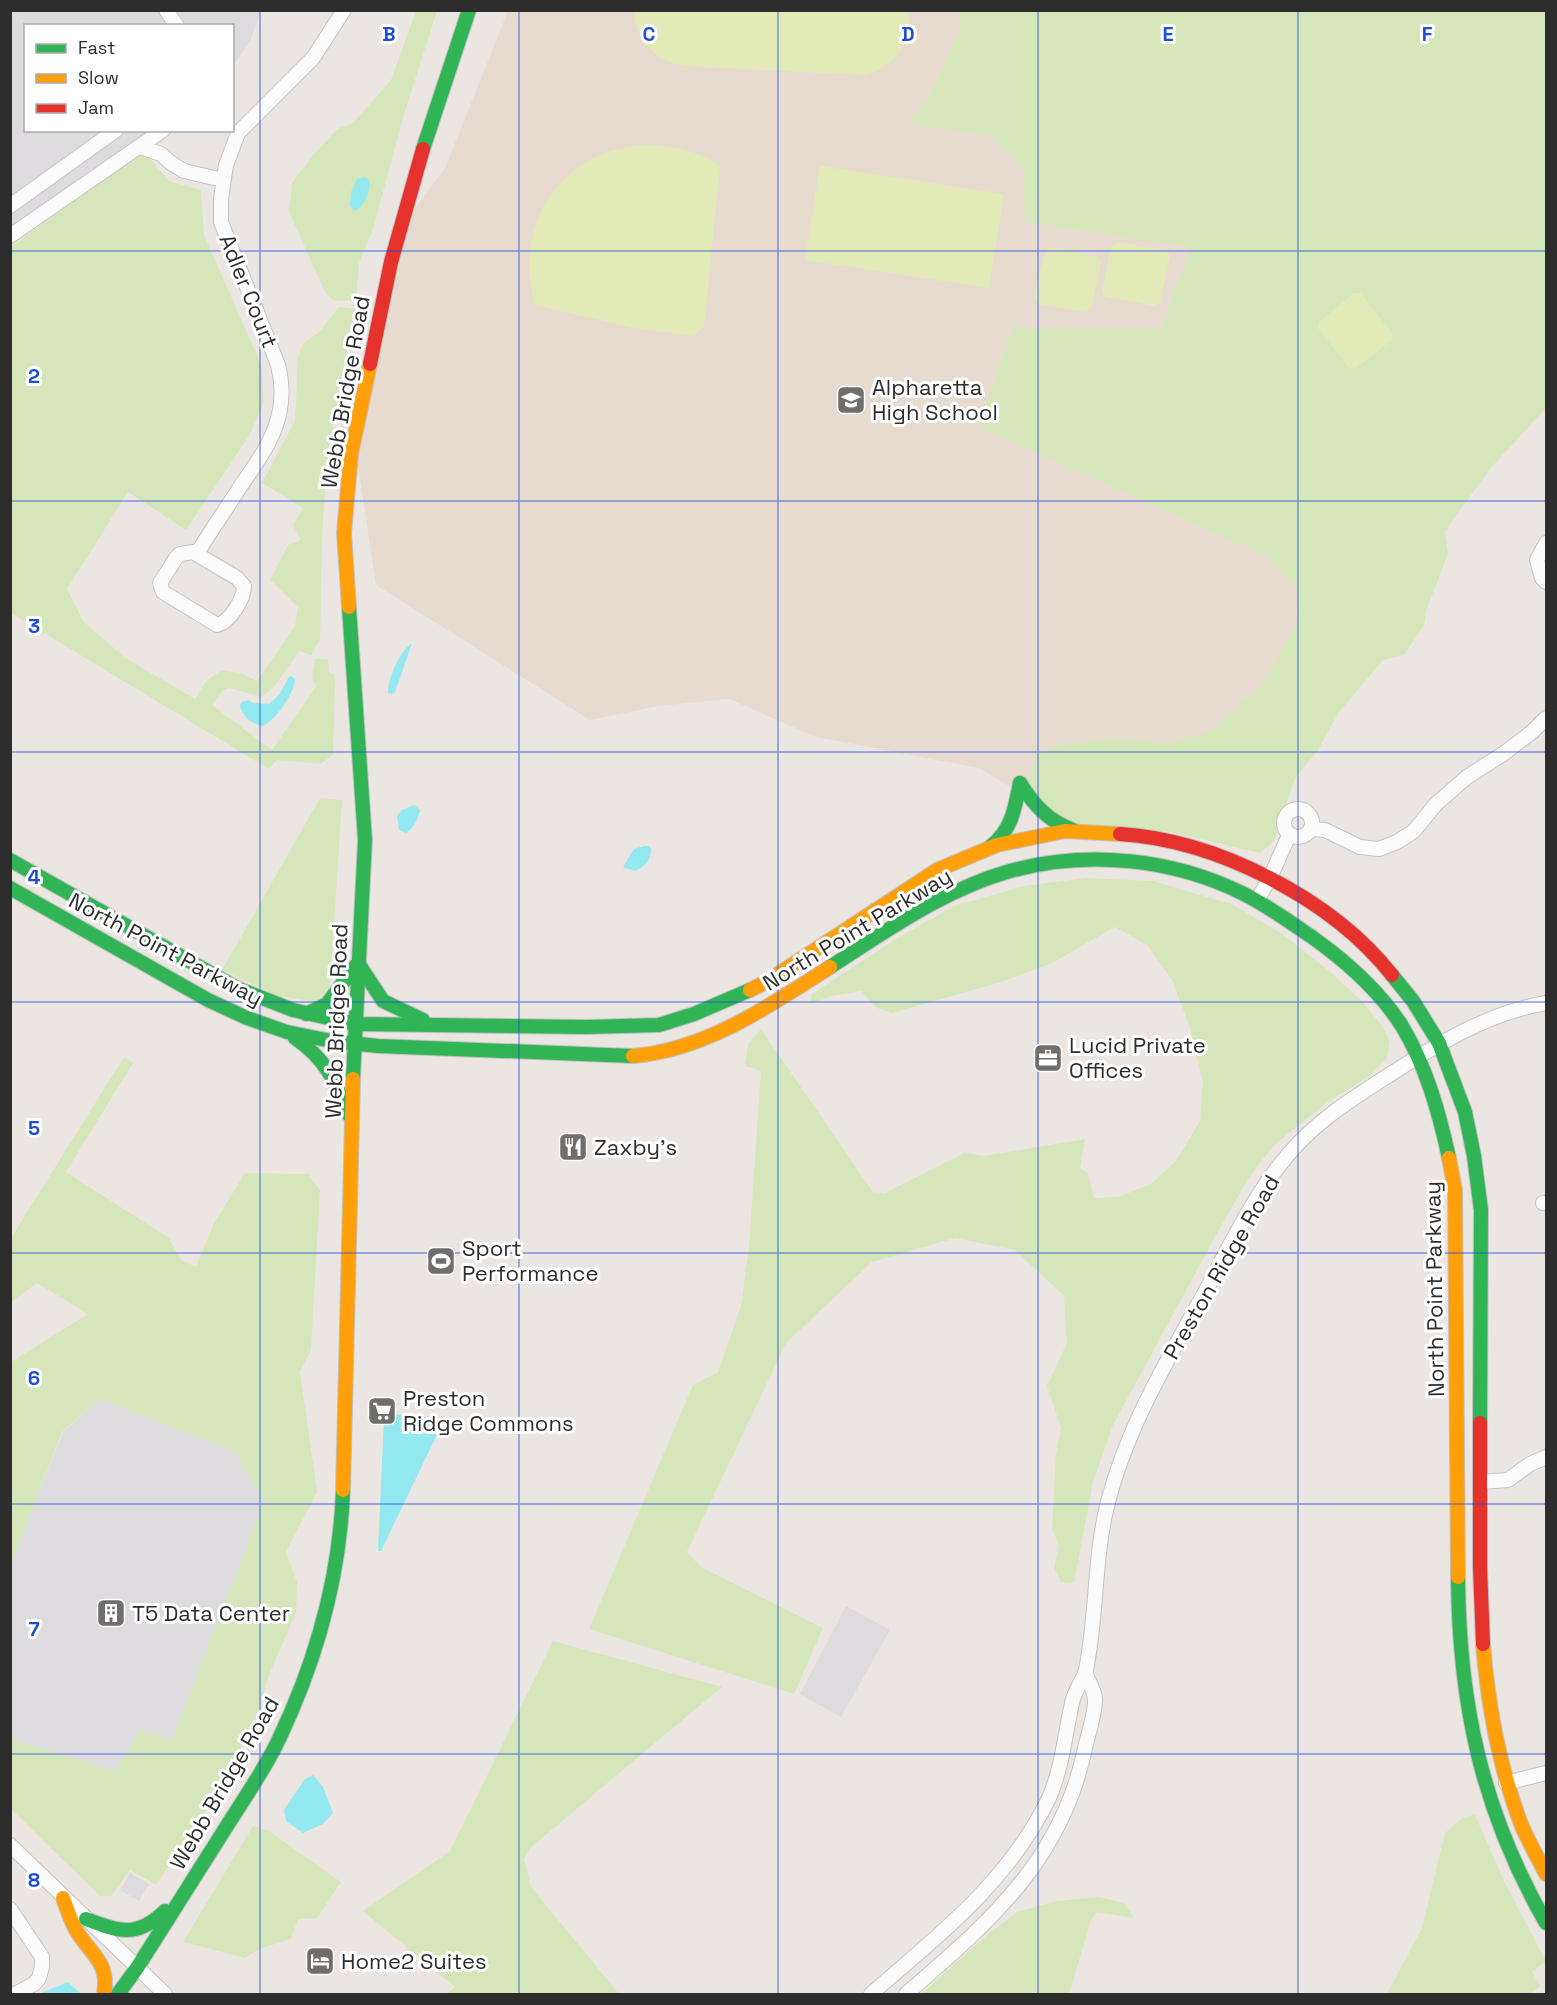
<svg xmlns="http://www.w3.org/2000/svg" width="1557" height="2005" viewBox="0 0 1557 2005" font-family="'Space Grotesk',sans-serif">
<style>
.industrial{fill:#dedbde}
.education{fill:#e7dbd0}
.green{fill:#d5e7ba}
.pitch{fill:#e2ebb8}
.water{fill:#94e8ef}
.lines{fill:none;stroke-linecap:round;stroke-linejoin:round}
.street-casing{stroke:#c3c2c2;stroke-width:16}
.fast-casing{stroke:#c3c2c2;stroke-width:16}
.slow-casing{stroke:#c3c2c2;stroke-width:16}
.jam-casing{stroke:#c3c2c2;stroke-width:16}
.street{stroke:#fcfbfb;stroke-width:14}
.fast{stroke:#30b455;stroke-width:14}
.slow{stroke:#ff9f0a;stroke-width:14}
.jam{stroke:#e5322d;stroke-width:14}
.grid{fill:none;stroke:#1d4ed8;stroke-width:1.5;stroke-opacity:0.55}
.labels{text-anchor:middle;dominant-baseline:central;stroke-width:6;stroke-linejoin:round;paint-order:stroke}
.street-label{font-size:22px;fill:#2d2d2d;stroke:#fff}
.poi-label{font-size:22px;fill:#2d2d2d;stroke:#fff;text-anchor:start}
.grid-label{font-size:20px;text-anchor:middle;font-weight:bold;fill:#1d4ed8;stroke:#fff;stroke-width:6;stroke-linejoin:round;paint-order:stroke}
</style>
<rect width="100%" height="100%" fill="#ece6e2"/>
<g class="industrial">
<path d="M11 11H261L251 39 233 66 232 26H26V130L151 131 11 235Z"/>
<path d="M100 1399 234 1451 265 1501 172 1740 141 1731 115 1771 11 1739 10 1565 63 1432Z"/>
<path d="M846 1606 890 1630 841 1717 800 1694Z"/>
<path d="M130 1873 149 1884 139 1901 120 1890Z"/>
</g>
<path class="education" d="M508 11H1008L1267 264 1417 529 1194 828 1064 819 979 768 816 737 729 699 659 706 590 720 376 585 354 439 400 229 445 168Z"/>
<g class="green">
<path d="M416 11H437L405 111 373 229 359 263 356 300 334 301 326 294 289 212 292 183 313 155 338 129 353 123 391 80Z"/>
<path d="M960 11H1546V408L1490 469 1445 531 1448 554 1427 608 1424 625 1404 655 1383 660 1339 712 1318 750 1295 778 1274 841 1260 853 1170 832 1073 824 1048 816 1029 782 1033 764 1039 754 1061 744 1117 738 1169 743 1207 732 1229 716 1242 701 1255 694 1278 657 1300 616 1297 588 1266 556 979 427 1012 328 1161 329 1191 247 1025 222 1023 168 989 135 923 127 911 119 931 93 960 30Z"/>
<path d="M138 155H147L169 181 201 190 204 235 261 364 264 403 249 436 186 530 128 492 67 589 83 621 124 657 195 699 207 680 222 670 241 673 257 681 295 626 298 607 270 580 288 545 301 540 293 525 303 508 262 483 295 421 298 357 303 344 319 332 339 307 357 309C340 378 327 450 323 521 321 561 321 600 320 640L311 655 299 651 274 687 261 697 229 688 222 691 212 705 272 750 316 686 312 678 315 659H328L329 673 335 675 333 755 320 764 277 760 269 769 11 613 10 247Z"/>
<path d="M320 798 342 800 330 986 316 1002 278 996 222 970Z"/>
<path d="M1086 878 1153 881 1231 904 1281 933 1329 971 1363 1002 1382 1026 1390 1041 1387 1058 1370 1076 1329 1101 1273 1146 1248 1179 1215 1237 1113 1425 1093 1482 1074 1583 1061 1582 1054 1568 1059 1546 1052 1528 1056 1453 1061 1428 1047 1386 1067 1343 1064 1296 1015 1250 955 1238 872 1262 786 1343 687 1552 701 1567 823 1628 794 1694 589 1629 693 1385 718 1372 741 1306 749 1246 761 1071 745 1066 748 1044 761 1029 873 1192 885 1193 964 1153 984 1156 1085 1139 1080 1168 1088 1174 1094 1198 1118 1197 1151 1184 1176 1161 1200 1121 1203 1083 1189 1025 1172 980 1147 945 1115 927 1052 963 1001 982 892 1013 877 1008 861 991 832 996 810 1004 812 994 891 942 954 906 1024 886Z"/>
<path d="M124 1057 133 1063 66 1172 169 1238 181 1260 196 1267 214 1223 245 1173 308 1174 320 1190 311 1350 300 1372 317 1492 286 1552 297 1582 296 1613 269 1675 256 1718 226 1780 156 1885 130 1870 111 1896H100L11 1809V1739L115 1771 141 1730 172 1740 264 1501 234 1451 100 1399 62 1432 11 1565V1362L88 1314 37 1283 11 1302V1238Z"/>
<path d="M553 1641 722 1687 530 1848 524 1859 531 1887 619 1994H446L455 1987 363 1911 450 1851Z"/>
<path d="M1475 1815 1505 1883 1546 1961 1532 1972 1541 1986 1530 1994H1387L1422 1928 1445 1833 1463 1817Z"/>
<path d="M253 1826 269 1831 341 1882 317 1918 298 1919 291 1939 259 1949 245 1958 183 1942Z"/>
<path d="M1099 1897 1124 1903 1134 1918 1097 1912 1091 1920 1069 1994H921L981 1940 1017 1912 1057 1901Z"/>
</g>
<g class="pitch">
<path d="M635 10 908 11C914 42 895 66 866 75L683 66C656 60 633 40 635 10Z"/>
<path d="M654 145C677 147 701 152 720 166L704 327 693 336 630 327 535 305C512 220 564 145 654 145Z"/>
<path d="M820 166 1004 194 989 288 805 260Z"/>
<path d="M1117 242 1167 251 1170 256 1160 302 1155 306 1104 296 1102 291 1111 247Z"/>
<path d="M1050 247 1098 257 1101 261 1092 307 1086 312 1039 304 1034 298 1045 251Z"/>
<path d="M1354 293H1360L1393 334 1392 340 1356 368 1348 367 1318 328 1319 322Z"/>
</g>
<g class="water">
<path d="M365 177 369 180C371 192 365 205 355 211L350 206 351 192 357 179Z"/>
<path d="M412 643 395 692 392 694 388 693C388 677 399 653 412 643Z"/>
<path d="M291 676 295 679C295 692 275 722 262 726 251 724 242 716 240 705L242 702 248 700 254 703 269 704 279 695 289 677Z"/>
<path d="M414 805 420 810C418 819 414 828 406 833L399 830 397 816 402 810Z"/>
<path d="M644 846H649L651 849C651 860 645 867 635 871L623 867 634 849Z"/>
<path d="M390 1414 445 1418 381 1551H378L384 1418Z"/>
<path d="M313 1775 323 1787 333 1813 323 1824 303 1833 286 1821 284 1810 305 1779Z"/>
<path d="M68 1982 81 1994H39Z"/>
</g>
<g class="lines">
<g class="street-casing">
<g id="street">
<path d="M166 10 177 26"/>
<path d="M140 147 161 154 171 163 184 171 223 180"/>
<path d="M10 206 116 130"/>
<path d="M10 236 163 130"/>
<path d="M1546 543 1537 560 1542 578 1546 582"/>
<path d="M193 552 237 578 244 586C244 599 230 622 217 625L163 592 160 583 176 558 180 554Z"/>
<path d="M197 553C211 531 226 509 240 487 267 448 291 416 278 365L221 222V199L226 165 238 133 313 58 344 10"/>
<circle cx="1298" cy="823" r="14"/>
<path d="M1311 829 1325 830 1360 847 1379 849 1397 842 1414 831 1436 804 1467 777 1503 754 1532 732 1546 718"/>
<path d="M1257 900 1270 878 1289 835"/>
<path d="M1543 1203H1546"/>
<path d="M1480 1482 1508 1480 1530 1464 1546 1457"/>
<path d="M1506 1783 1546 1773"/>
<path d="M10 1845 165 1994"/>
<path d="M10 1909 42 1957V1967L39 1978 34 1984 15 1994"/>
<path d="M871 1994C939 1935 1009 1881 1049 1798 1063 1766 1065 1732 1073 1699 1076 1689 1083 1680 1086 1670 1097 1616 1094 1559 1107 1506 1126 1429 1167 1361 1205 1292 1230 1246 1253 1196 1287 1156 1314 1123 1350 1100 1386 1077 1436 1045 1487 1013 1546 1003"/>
<path d="M906 1994C989 1922 1062 1861 1085 1748 1088 1736 1096 1709 1095 1699 1095 1691 1088 1680 1085 1673"/>
</g>
</g>
<g class="fast-casing">
<g id="fast">
<path d="M423 149 469 10"/>
<path d="M349 607 365 840 353 1079"/>
<path d="M1020 783C1034 805 1048 821 1073 830"/>
<path d="M991 846C1012 830 1015 807 1020 783"/>
<path d="M10 860 239 989 293 1010 355 1024 587 1027 659 1025 694 1014 750 990"/>
<path d="M10 888 208 1000 247 1018 287 1032 331 1041 378 1046 633 1056"/>
<path d="M358 963 383 1001 423 1020"/>
<path d="M830 967C888 930 943 890 1010 871 1086 850 1172 858 1244 894 1268 906 1290 922 1312 937 1347 962 1379 990 1402 1026 1426 1066 1439 1112 1449 1158"/>
<path d="M1392 975 1413 1001 1439 1043 1465 1112 1474 1156 1481 1210 1480 1423"/>
<path d="M306 1014 327 1004 358 963"/>
<path d="M295 1038C326 1059 335 1081 349 1115"/>
<path d="M1458 1577C1459 1705 1482 1811 1546 1923"/>
<path d="M86 1919C120 1932 137 1938 165 1911"/>
<path d="M118 1994 137 1968C166 1922 195 1876 225 1829 243 1800 264 1771 279 1739 316 1661 340 1576 343 1490"/>
</g>
</g>
<g class="slow-casing">
<g id="slow">
<path d="M349 607 344 533 351 454 370 364"/>
<path d="M750 990 766 982 937 870 997 845 1065 831 1120 834"/>
<path d="M633 1056C706 1050 771 1005 830 967"/>
<path d="M1449 1158 1455 1190 1458 1577"/>
<path d="M343 1490 353 1079"/>
<path d="M1483 1644C1488 1706 1499 1766 1521 1824 1528 1841 1538 1858 1546 1874"/>
<path d="M63 1898C67 1908 70 1920 76 1930 90 1954 110 1962 104 1994"/>
</g>
</g>
<g class="jam-casing">
<g id="jam">
<path d="M370 364 391 262 423 149"/>
<path d="M1120 834C1217 840 1332 899 1392 975"/>
<path d="M1480 1423V1567L1483 1644"/>
</g>
</g>
<use href="#street" class="street"/>
<use href="#fast" class="fast"/>
<use href="#slow" class="slow"/>
<use href="#jam" class="jam"/>
</g>
<path class="grid" d="M260 10V1994M519 10V1994M778 10V1994M1038 10V1994M1298 10V1994M10 251H1546M10 501H1546M10 752H1546M10 1002H1546M10 1253H1546M10 1504H1546M10 1754H1546"/>
<defs>
<g id="school-square" transform="scale(1.5)"><rect x="-9" y="-9" width="18" height="18" rx="4" fill="#706e6c" stroke="#fff"/><path d="M0-5L7-2L0 1L-7-2ZM-4 1L0 2.5L4 1V4Q0 6-4 4Z" fill="#fff"/></g>
<g id="office-square" transform="scale(1.5)"><rect x="-9" y="-9" width="18" height="18" rx="4" fill="#706e6c" stroke="#fff"/><path d="M-6-3h4V-5.5h4V-3h4V5H-6ZM-1-4.5V-3h2v-1.5ZM-6 0V1H6V0Z" fill="#fff"/></g>
<g id="restaurant-square" transform="scale(1.5)"><rect x="-9" y="-9" width="18" height="18" rx="4" fill="#706e6c" stroke="#fff"/><path d="M-5-6h1v4h1v-4h1v4h1v-4h1v5L-1.5 .5V6h-2V.5L-5-1ZM5-6V6H3V1.5H1.5Q1.5-4 5-6Z" fill="#fff"/></g>
<g id="stadium-square" transform="scale(1.5)"><rect x="-9" y="-9" width="18" height="18" rx="4" fill="#706e6c" stroke="#fff"/><path d="M0-5a6.5 5 0 1 0 0 10a6.5 5 0 1 0 0-10ZM-3.5-1.8h7v3.6h-7Z" fill="#fff"/></g>
<g id="supermarket-square" transform="scale(1.5)"><rect x="-9" y="-9" width="18" height="18" rx="4" fill="#706e6c" stroke="#fff"/><path d="M-6-5.5h2.5l.6 2H6L4.5 2H-2.5L-4.4-4H-6ZM-1.5 3.2a1.3 1.3 0 1 0 .1 0ZM3 3.2a1.3 1.3 0 1 0 .1 0Z" fill="#fff"/></g>
<g id="building-square" transform="scale(1.5)"><rect x="-9" y="-9" width="18" height="18" rx="4" fill="#706e6c" stroke="#fff"/><path d="M-4-6H4V6H1V3H-1V6H-4ZM-2.5-4.3h1.7v1.8h-1.7ZM.8-4.3h1.7v1.8H.8ZM-2.5-1h1.7V.8h-1.7ZM.8-1h1.7V.8H.8Z" fill="#fff"/></g>
<g id="hotel-square" transform="scale(1.5)"><rect x="-9" y="-9" width="18" height="18" rx="4" fill="#706e6c" stroke="#fff"/><path d="M-6-4.5h1.5V1H6V5H4.5V3h-9V5H-6ZM-4 0a1.8 1.8 0 1 1 3.6 0ZM.5 0V-2.5h3Q6-2.5 6 0Z" fill="#fff"/></g>
</defs>
<g fill-rule="evenodd">
<use href="#school-square" x="851" y="400"/>
<use href="#office-square" x="1048" y="1058"/>
<use href="#restaurant-square" x="573" y="1147"/>
<use href="#stadium-square" x="441" y="1261"/>
<use href="#supermarket-square" x="382" y="1411"/>
<use href="#building-square" x="111" y="1613"/>
<use href="#hotel-square" x="320" y="1961"/>
</g>
<g class="labels">
<g class="street-label">
<text transform="translate(249 291) rotate(68)">Adler Court</text>
<text transform="translate(345 392) rotate(-80)">Webb Bridge Road</text>
<text transform="translate(857 929) rotate(-31)">North Point Parkway</text>
<text transform="translate(166 949) rotate(28)">North Point Parkway</text>
<text transform="translate(336 1021) rotate(-88)">Webb Bridge Road</text>
<text transform="translate(1221 1267) rotate(-60)">Preston Ridge Road</text>
<text transform="translate(1434 1289) rotate(-91)">North Point Parkway</text>
<text transform="translate(224 1783) rotate(-60)">Webb Bridge Road</text>
</g>
<g class="poi-label">
<text x="872" y="387">Alpharetta<tspan x="872" dy="25">High School</tspan></text>
<text x="1069" y="1045">Lucid Private<tspan x="1069" dy="25">Offices</tspan></text>
<text x="594" y="1147">Zaxby's</text>
<text x="462" y="1248">Sport<tspan x="462" dy="25">Performance</tspan></text>
<text x="403" y="1398">Preston<tspan x="403" dy="25">Ridge Commons</tspan></text>
<text x="132" y="1613">T5 Data Center</text>
<text x="341" y="1961">Home2 Suites</text>
</g>
</g>
<g class="grid-label">
<text x="389" y="41">B</text>
<text x="649" y="41">C</text>
<text x="908" y="41">D</text>
<text x="1168" y="41">E</text>
<text x="1427" y="41">F</text>
<text x="34" y="383">2</text>
<text x="34" y="633">3</text>
<text x="34" y="884">4</text>
<text x="34" y="1135">5</text>
<text x="34" y="1385">6</text>
<text x="34" y="1636">7</text>
<text x="34" y="1887">8</text>
</g>
<rect width="1557" height="2005" fill="none" stroke="#2d2d2d" stroke-width="24"/>
<rect x="24" y="24" width="210" height="108" fill="#ffffff" stroke="#ababab" stroke-width="1.5"/>
<rect x="36" y="44" width="30" height="9" fill="#30b455" stroke="#ababab" stroke-width="1.5"/>
<text x="78" y="54" font-size="18" fill="#2d2d2d">Fast</text>
<rect x="36" y="74" width="30" height="9" fill="#ff9f0a" stroke="#ababab" stroke-width="1.5"/>
<text x="78" y="84" font-size="18" fill="#2d2d2d">Slow</text>
<rect x="36" y="104" width="30" height="9" fill="#e5322d" stroke="#ababab" stroke-width="1.5"/>
<text x="78" y="114" font-size="18" fill="#2d2d2d">Jam</text>
</svg>
